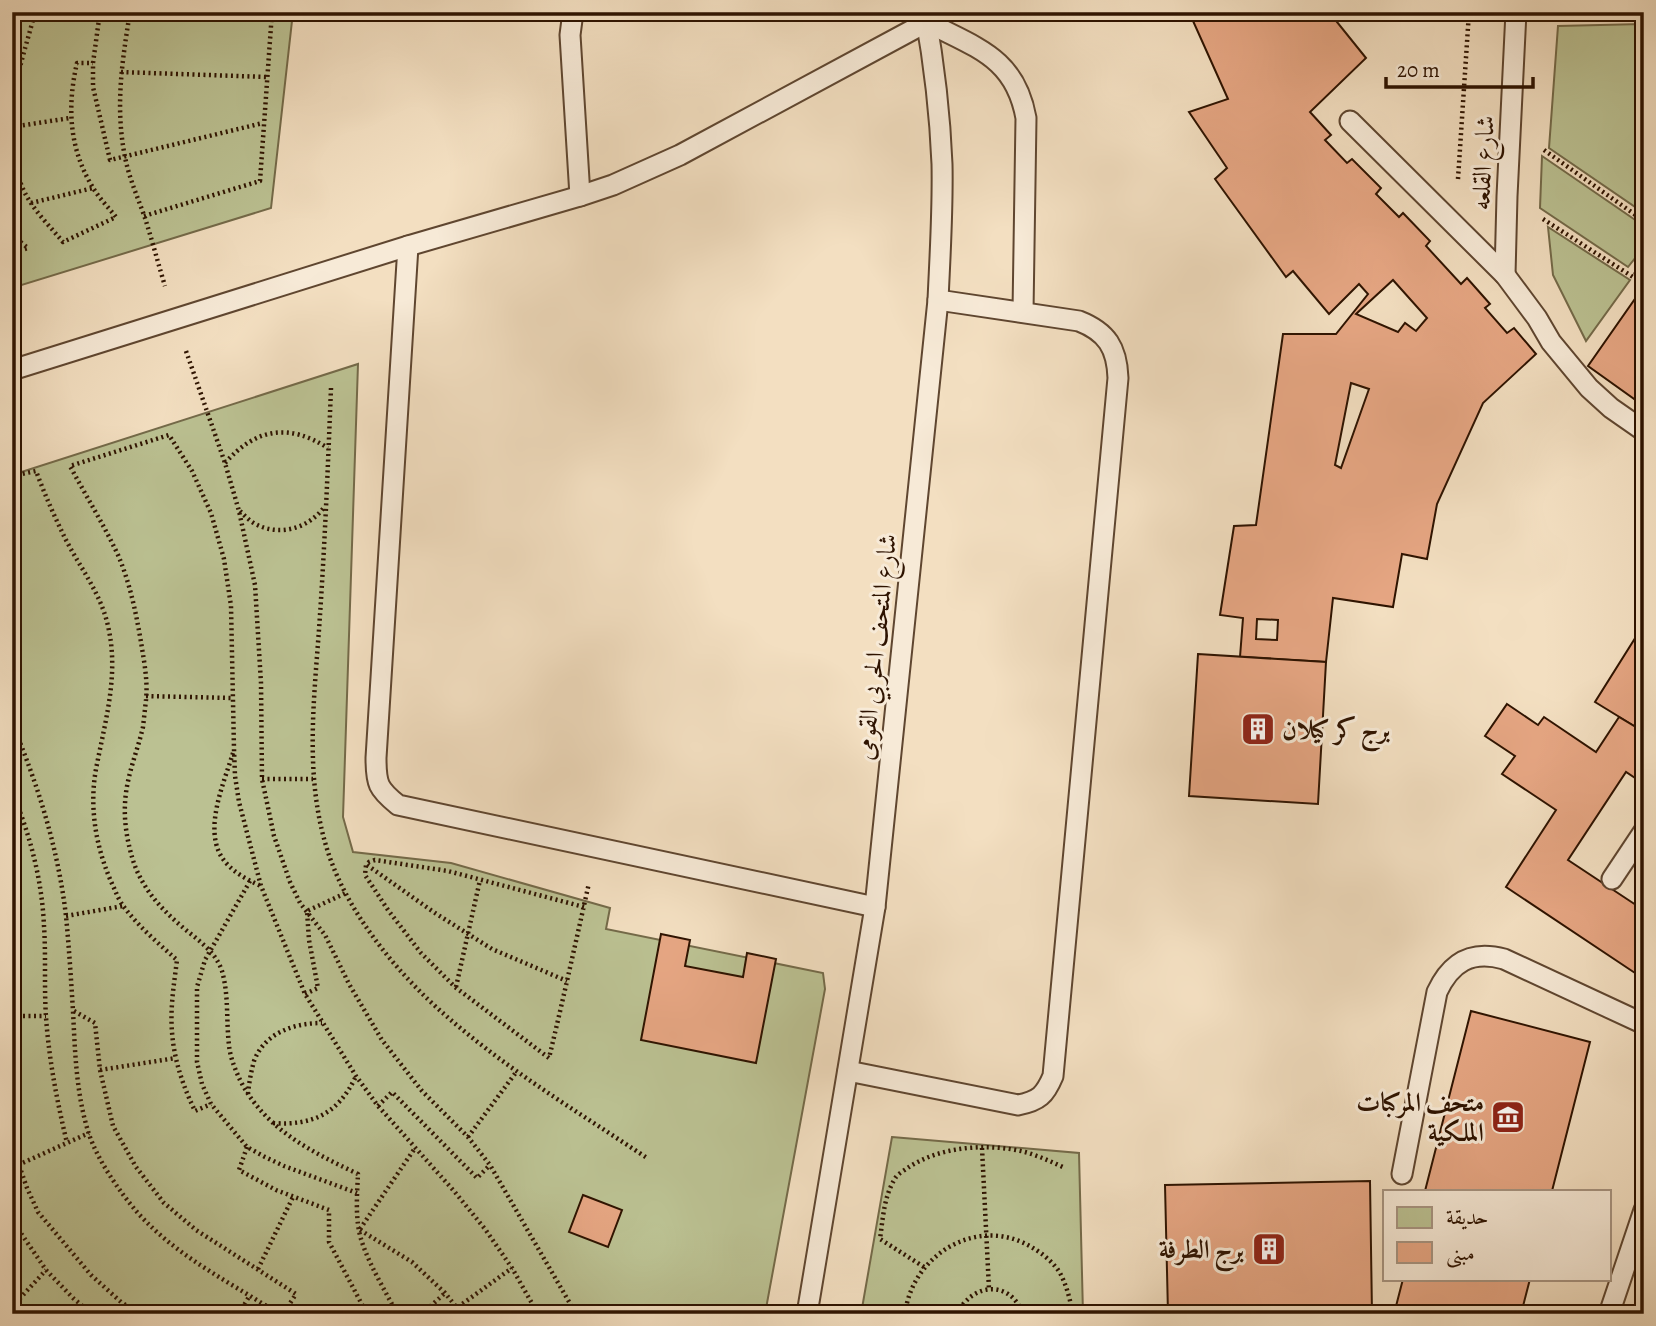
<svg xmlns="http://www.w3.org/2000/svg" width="1656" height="1326" viewBox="0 0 1656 1326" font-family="Alegreya,Amiri,serif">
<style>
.green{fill:#bbc192;stroke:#746a49;stroke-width:2}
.building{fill:#e6a683;stroke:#2e1300;stroke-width:2;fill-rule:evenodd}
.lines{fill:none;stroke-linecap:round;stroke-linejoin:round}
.service-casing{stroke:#5f4630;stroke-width:23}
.path{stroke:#2e1300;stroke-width:4.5;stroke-dasharray:2 3.5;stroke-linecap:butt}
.service{stroke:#f7ead7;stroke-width:19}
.labels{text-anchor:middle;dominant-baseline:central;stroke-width:6;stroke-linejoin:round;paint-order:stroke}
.street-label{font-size:26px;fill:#2e1300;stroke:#f7ead7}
.poi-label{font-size:26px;font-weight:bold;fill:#2e1300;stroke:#f7ead7;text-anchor:end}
</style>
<rect width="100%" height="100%" fill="#f3dfc1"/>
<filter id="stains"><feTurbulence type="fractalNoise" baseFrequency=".00286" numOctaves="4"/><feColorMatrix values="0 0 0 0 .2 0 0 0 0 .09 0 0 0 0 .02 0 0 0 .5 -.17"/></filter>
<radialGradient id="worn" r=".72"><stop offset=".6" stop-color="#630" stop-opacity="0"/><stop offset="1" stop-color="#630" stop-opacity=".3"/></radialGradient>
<g class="green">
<path d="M12 12H293L271 208 12 288Z"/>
<path d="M1642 24 1644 40V213L1549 148 1558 26Z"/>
<path d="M1542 156 1644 226V247L1628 267 1540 208Z"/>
<path d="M1548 227 1630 280 1586 341 1553 275Z"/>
<path d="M358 364 343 817 353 852 451 863 610 908 606 929 823 973 825 989 765 1314H12V475Z"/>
<path d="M892 1137 1079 1153 1083 1314H861Z"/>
</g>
<g class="building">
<path d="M1189 12H1329L1366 58 1310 112 1331 135 1325 140 1347 163 1352 159 1381 188 1376 194 1399 217 1403 213 1430 241 1426 246 1461 284 1467 278 1490 304 1485 308 1507 333 1514 328 1536 354 1483 403 1437 504 1427 559 1402 554 1393 607 1333 598 1326 662 1240 657 1243 618 1220 615 1234 526 1256 525 1283 334H1336L1368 294 1359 284 1329 314 1293 271 1286 277 1215 179 1227 168 1189 112 1228 99ZM1393 280 1427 318 1416 331 1405 323 1398 332 1356 314ZM1351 383 1369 389 1341 468 1335 465ZM1257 619 1278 620 1277 640 1256 639Z"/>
<path d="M1644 286V406L1588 366Z"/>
<path d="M1644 624V732L1595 702Z"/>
<path d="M1198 654 1326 662 1318 804 1189 796Z"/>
<path d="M1507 704 1538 725 1544 717 1596 752 1619 717 1644 732V784L1626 772 1568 860 1639 907 1644 901V979L1506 887 1556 810 1502 774 1515 756 1485 736Z"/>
<path d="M661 934 690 940 685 966 743 977 747 953 776 959 756 1063 641 1040Z"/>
<path d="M1471 1011 1590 1042 1552 1191H1425Z"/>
<path d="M1370 1181 1372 1314H1168L1165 1185Z"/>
<path d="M583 1195 622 1210 608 1247 569 1232Z"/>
<path d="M1403 1279H1530L1521 1314H1394Z"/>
</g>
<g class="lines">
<g class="service-casing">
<g id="service">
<path d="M573 12 570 35 580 196"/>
<path d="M1350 121 1505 275 1537 318 1551 342 1589 388 1611 408 1644 431"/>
<path d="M408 246 376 758C376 784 378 789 398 805L875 907"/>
<path d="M1505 275 1507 196 1516 12"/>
<path d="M12 370 408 246 580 196 613 185 680 155 927 22C976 48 1015 57 1026 118L1023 312"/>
<path d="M1612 879 1644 831"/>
<path d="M848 1071 1018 1105C1039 1101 1045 1095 1053 1076L1118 378C1117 348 1107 332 1079 321L938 300"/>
<path d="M1402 1174 1437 992C1451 962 1471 950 1504 959L1644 1024"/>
<path d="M807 1314 875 907 938 300C940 255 943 209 942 164 940 114 934 63 925 13"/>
<path d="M1609 1314 1644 1210"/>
</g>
</g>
<g class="path">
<path d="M100 12 93 63V87L110 160 263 123"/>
<path d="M130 12C122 62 115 107 125 157 129 178 138 198 145 218 152 240 158 263 165 286"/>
<path d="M121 72 267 77"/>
<path d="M12 119C13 82 26 48 35 12"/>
<path d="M12 127 70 118"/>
<path d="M12 129C13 147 14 167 21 184 29 206 48 224 63 242L116 217C108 207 98 197 92 186 69 148 67 106 77 63H93"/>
<path d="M1544 150 1644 221"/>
<path d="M1458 179 1469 12"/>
<path d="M31 203 93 188"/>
<path d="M144 216 260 181 272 12"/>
<path d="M1543 219 1633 277 1644 263"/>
<path d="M12 235 28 248 12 253"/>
<path d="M186 351 225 463 239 511 255 585 261 683 262 779 274 836 290 882 300 903 325 935 349 984 382 1040 422 1091 468 1137 490 1165 576 1314"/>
<path d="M331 388C328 464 325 540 320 615 315 693 303 776 328 852 347 912 397 973 444 1014 506 1069 578 1112 647 1158"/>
<path d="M225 463C256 428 289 423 328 448"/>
<path d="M12 476 36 471C45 495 55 518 66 540 81 569 101 594 108 626 119 673 106 718 97 764 88 806 96 850 114 888 117 895 120 902 124 907 139 927 159 944 177 960 174 984 170 1008 172 1032 174 1060 183 1086 195 1111L211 1104"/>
<path d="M240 511C244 515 248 519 252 522 277 538 309 529 325 506"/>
<path d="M146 696 233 698"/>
<path d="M12 723C38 785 58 848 66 916 69 947 71 979 73 1011 75 1051 76 1092 88 1131 96 1158 119 1191 137 1212 177 1257 230 1282 279 1314"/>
<path d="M233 753C223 786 199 838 229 866 238 875 250 881 261 886"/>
<path d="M262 779H313"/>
<path d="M12 792C30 834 42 880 44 926 46 956 44 987 46 1017 49 1060 57 1101 67 1143"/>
<path d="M367 865 435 913 492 949 567 981"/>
<path d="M250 881 205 960 197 987V1062L202 1084 211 1104 247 1147 265 1157 284 1166 357 1193"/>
<path d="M584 907 448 871 375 860 369 862 366 865 365 875 388 910 421 953 455 987 549 1058C563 1000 576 941 589 883"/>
<path d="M66 916 123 906"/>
<path d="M456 987 480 880"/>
<path d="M305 994 318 988 309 940 307 911 346 893"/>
<path d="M74 1011 95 1023 100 1070 113 1126 136 1167 164 1203 196 1230 296 1294 283 1314"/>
<path d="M12 1016H46"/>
<path d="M100 1070 176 1058"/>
<path d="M248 1094C249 1083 251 1072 254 1061 265 1032 295 1023 322 1023"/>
<path d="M378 1106 392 1092 477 1178 490 1165"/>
<path d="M273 1123C313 1126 339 1113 356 1076"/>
<path d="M468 1137 517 1071"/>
<path d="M12 1145 27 1188 38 1212 91 1275 121 1302 139 1314"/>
<path d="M247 1147 239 1170 276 1190 329 1210V1242L367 1314"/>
<path d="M982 1148 989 1289"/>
<path d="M18 1165 89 1133"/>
<path d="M12 1220 46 1270 73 1298 92 1314"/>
<path d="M360 1229 415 1148"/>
<path d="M360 1230 412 1262 445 1293 462 1314"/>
<path d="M924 1267 880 1239C883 1218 884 1195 896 1177 899 1173 905 1170 909 1167 941 1146 989 1143 1025 1152 1039 1156 1052 1162 1065 1168"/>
<path d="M258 1269 293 1197"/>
<path d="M12 1307 46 1270"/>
<path d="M458 1307 512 1268"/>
<path d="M239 1314 250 1295"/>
<path d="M397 1314C385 1290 369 1265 361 1239 355 1219 357 1195 358 1174 310 1151 265 1129 240 1080 235 1069 230 1057 229 1045 226 1020 229 996 222 971 215 950 196 939 180 925 158 906 140 885 132 857 127 840 124 821 125 804 126 777 137 753 143 727 144 718 145 709 146 700 148 681 144 661 141 642 136 613 130 583 118 555 104 525 86 496 70 466L169 435 192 471 211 513 224 559 231 606 234 749 235 776 239 802 261 886 287 950 305 994 356 1076 378 1106 454 1191 485 1229 512 1268 538 1314"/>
<path d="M422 1314 445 1293"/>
<path d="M601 1314 609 1312 610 1314"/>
<path d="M905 1314C912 1254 979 1214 1033 1248 1043 1254 1054 1263 1060 1273 1067 1286 1070 1300 1073 1314"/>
<path d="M957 1314C972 1283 1010 1279 1023 1314"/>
</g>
<use href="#service" class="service"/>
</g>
<defs>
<g id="building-square" transform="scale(1.75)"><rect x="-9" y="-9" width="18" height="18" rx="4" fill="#8f2418" stroke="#f7ead7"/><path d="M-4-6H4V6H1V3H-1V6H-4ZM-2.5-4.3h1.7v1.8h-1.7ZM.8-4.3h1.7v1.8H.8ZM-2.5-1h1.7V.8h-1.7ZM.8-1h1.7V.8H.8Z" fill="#fff"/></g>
<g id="museum-square" transform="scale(1.75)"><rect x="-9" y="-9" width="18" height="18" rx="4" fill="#8f2418" stroke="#f7ead7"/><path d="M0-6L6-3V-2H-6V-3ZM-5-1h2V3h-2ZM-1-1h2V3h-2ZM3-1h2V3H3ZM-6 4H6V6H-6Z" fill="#fff"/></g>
</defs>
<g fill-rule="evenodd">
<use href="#building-square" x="1258" y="729"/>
<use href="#museum-square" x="1508" y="1117"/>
<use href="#building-square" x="1269" y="1249"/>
</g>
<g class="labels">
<g class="street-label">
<text transform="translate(1483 163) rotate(-87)">شارع القلعه</text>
<text transform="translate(876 647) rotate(-84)">شارع المتحف الحربي القومى</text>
</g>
<g class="poi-label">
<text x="1282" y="729" text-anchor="start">برج كر كيلان</text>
<text x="1484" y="1102">متحف المركبات<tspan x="1484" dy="30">الملكية</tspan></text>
<text x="1244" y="1249">برج الطرفة</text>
</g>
</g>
<rect width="1656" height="1326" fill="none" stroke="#f3dfc1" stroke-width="42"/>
<rect x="14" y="14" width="1628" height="1298" fill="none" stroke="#2e1300" stroke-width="3.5"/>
<rect x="21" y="21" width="1614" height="1284" fill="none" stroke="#2e1300" stroke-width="2"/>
<rect x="1383" y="1190" width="228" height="91" fill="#f7ead7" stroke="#a79481" stroke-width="2"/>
<rect x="1397" y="1207" width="35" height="21" fill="#bbc192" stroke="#a79481" stroke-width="2"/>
<text x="1446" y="1224" font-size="21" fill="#2e1300">حديقة</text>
<rect x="1397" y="1242" width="35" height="21" fill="#e6a683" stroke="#a79481" stroke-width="2"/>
<text x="1446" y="1260" font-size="21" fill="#2e1300">مبنى</text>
<path d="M1386 77v10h147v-10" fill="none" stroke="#2e1300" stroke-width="3.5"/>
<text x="1397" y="77" font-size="21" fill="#2e1300" stroke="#f7ead7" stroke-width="5" paint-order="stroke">20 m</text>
<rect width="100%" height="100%" filter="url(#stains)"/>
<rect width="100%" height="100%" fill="url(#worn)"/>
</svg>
